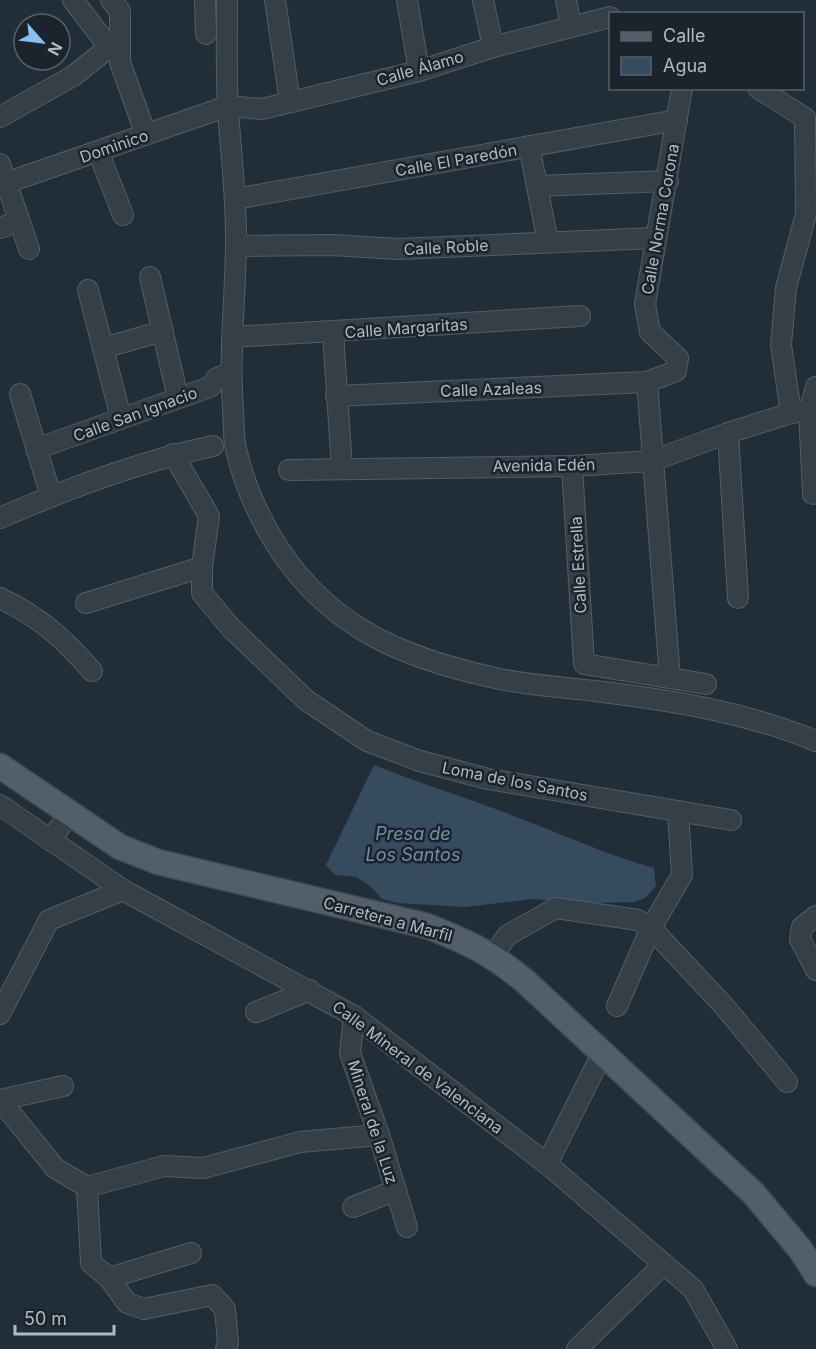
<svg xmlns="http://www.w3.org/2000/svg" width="816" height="1349" viewBox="0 0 816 1349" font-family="Inter,sans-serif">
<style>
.water{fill:#364c5e}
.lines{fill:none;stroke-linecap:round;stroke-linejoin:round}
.minor-casing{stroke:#535d65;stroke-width:22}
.major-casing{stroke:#424b54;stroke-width:27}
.minor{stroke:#353f48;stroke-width:20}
.major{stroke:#535f68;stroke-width:24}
.labels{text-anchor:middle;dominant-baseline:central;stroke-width:5;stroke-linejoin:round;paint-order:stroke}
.street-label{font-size:16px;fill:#b0bac4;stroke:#1b242c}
.water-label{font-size:18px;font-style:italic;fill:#718fa7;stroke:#1b242c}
</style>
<rect width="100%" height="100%" fill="#222e37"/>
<path class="water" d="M374 765C421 784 469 798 516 817 562 834 607 855 654 868L656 886 645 898 635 902 589 903 533 899 464 907 398 903 382 899 370 886 356 877 335 875 326 865Z"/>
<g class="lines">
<g class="minor-casing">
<g id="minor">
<path d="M73 0 109 47"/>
<path d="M111 0 120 11V62L146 135"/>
<path d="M205 0 206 34"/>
<path d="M227 0C227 36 226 73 228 110 231 155 237 201 236 248 235 302 229 355 233 409 234 422 233 436 236 449 244 485 259 518 279 549 332 629 404 658 495 678 531 686 567 687 603 692 676 701 748 713 816 741"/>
<path d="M275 0 290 102"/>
<path d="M407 0 419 71"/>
<path d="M483 0 493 47"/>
<path d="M566 0 571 26"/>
<path d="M758 88 805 118"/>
<path d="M0 117 73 76 120 39"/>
<path d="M529 146 548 242"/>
<path d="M98 151 123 215"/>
<path d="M0 164 29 249"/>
<path d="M0 185 228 106 262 109 419 71 493 47 610 17"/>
<path d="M537 186 668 181"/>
<path d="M235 199 677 120"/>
<path d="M0 228 19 221"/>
<path d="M236 246 332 245 398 249 656 238"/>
<path d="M150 277 178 398"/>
<path d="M88 290 121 418"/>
<path d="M333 333 342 469"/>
<path d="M232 337 580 316"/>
<path d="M103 348 163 331"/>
<path d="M647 382 670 678"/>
<path d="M20 394 51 496"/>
<path d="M336 396 647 382 676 371 678 358 650 332 645 304 682 88"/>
<path d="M791 413 781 345 786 288 806 214 805 118"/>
<path d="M728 433 738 598"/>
<path d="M36 449 210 387 217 378 230 373"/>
<path d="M173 454 209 516 202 567V593L231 628 306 700 367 741 420 761 488 779 731 820"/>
<path d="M572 466 584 664 706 684"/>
<path d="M289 470 572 466 652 461 728 433 791 413 816 409"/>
<path d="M813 494 809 411 816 387"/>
<path d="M0 518C69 488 140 461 213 446"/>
<path d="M0 598C41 618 62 637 92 671"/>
<path d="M86 603 202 567"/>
<path d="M0 805 123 890 354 1016 547 1164 693 1289 727 1349"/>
<path d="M50 840 70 814"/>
<path d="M816 916 802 927 800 939 816 970"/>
<path d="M493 955 508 935 556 908 638 920 651 928 724 1006 787 1082"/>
<path d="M617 1006 651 928 682 875 678 811"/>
<path d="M256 1012 310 990"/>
<path d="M0 1014 49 920 123 890"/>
<path d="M354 1016 350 1053 379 1135 407 1227"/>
<path d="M0 1100 55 1168 87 1187 91 1263 109 1278 127 1303 144 1309 212 1295 225 1309 228 1343 226 1349"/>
<path d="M0 1100 63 1086"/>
<path d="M547 1164 603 1052"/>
<path d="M87 1187 164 1166 203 1168 300 1142 379 1135"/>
<path d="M353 1207 396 1190"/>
<path d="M109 1278 191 1253"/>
<path d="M577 1349 664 1264"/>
</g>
</g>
<g class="major-casing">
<path id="major" d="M0 766 120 847 158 862 427 926C470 943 491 953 526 982L753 1193 800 1249 816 1274"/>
</g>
<use href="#minor" class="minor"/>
<use href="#major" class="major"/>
</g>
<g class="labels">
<g class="street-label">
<text transform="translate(420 68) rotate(-16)">Calle Álamo</text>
<text transform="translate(114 146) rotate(-19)">Dominico</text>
<text transform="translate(456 160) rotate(-10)">Calle El Paredón</text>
<text transform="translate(660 219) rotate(-80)">Calle Norma Corona</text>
<text transform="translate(446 247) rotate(-3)">Calle Roble</text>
<text transform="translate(406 328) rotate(-4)">Calle Margaritas</text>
<text transform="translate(491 389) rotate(-2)">Calle Azaleas</text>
<text transform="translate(135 414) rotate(-20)">Calle San Ignacio</text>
<text transform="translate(544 465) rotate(-1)">Avenida Edén</text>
<text transform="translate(578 565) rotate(-93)">Calle Estrella</text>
<text transform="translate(515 781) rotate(11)">Loma de los Santos</text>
<text transform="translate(388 919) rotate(15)">Carretera a Marfil</text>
<text transform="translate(418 1067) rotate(37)">Calle Mineral de Valenciana</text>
<text transform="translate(373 1122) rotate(72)">Mineral de la Luz</text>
</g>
<g class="water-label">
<text x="413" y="833">Presa de<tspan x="413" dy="21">Los Santos</tspan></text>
</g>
</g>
<rect x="609" y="12" width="195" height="78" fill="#1b242c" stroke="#576069" stroke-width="1.5"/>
<rect x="621" y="32" width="30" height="9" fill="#535f68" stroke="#576069" stroke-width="1.5"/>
<text x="663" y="42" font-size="18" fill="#b0bac4">Calle</text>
<rect x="621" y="57" width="30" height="18" fill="#364c5e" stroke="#576069" stroke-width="1.5"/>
<text x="663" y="72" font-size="18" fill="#b0bac4">Agua</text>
<g transform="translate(42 42) rotate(118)"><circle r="28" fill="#1b242c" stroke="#576069" stroke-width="1.5"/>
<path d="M0-4.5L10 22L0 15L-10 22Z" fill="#87bff2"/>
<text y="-9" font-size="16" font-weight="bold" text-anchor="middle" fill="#b0bac4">N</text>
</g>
<path d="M15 1325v9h99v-9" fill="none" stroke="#b0bac4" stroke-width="3"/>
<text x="24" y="1325" font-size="18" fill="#b0bac4" stroke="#1b242c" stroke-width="4.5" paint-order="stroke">50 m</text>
</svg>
